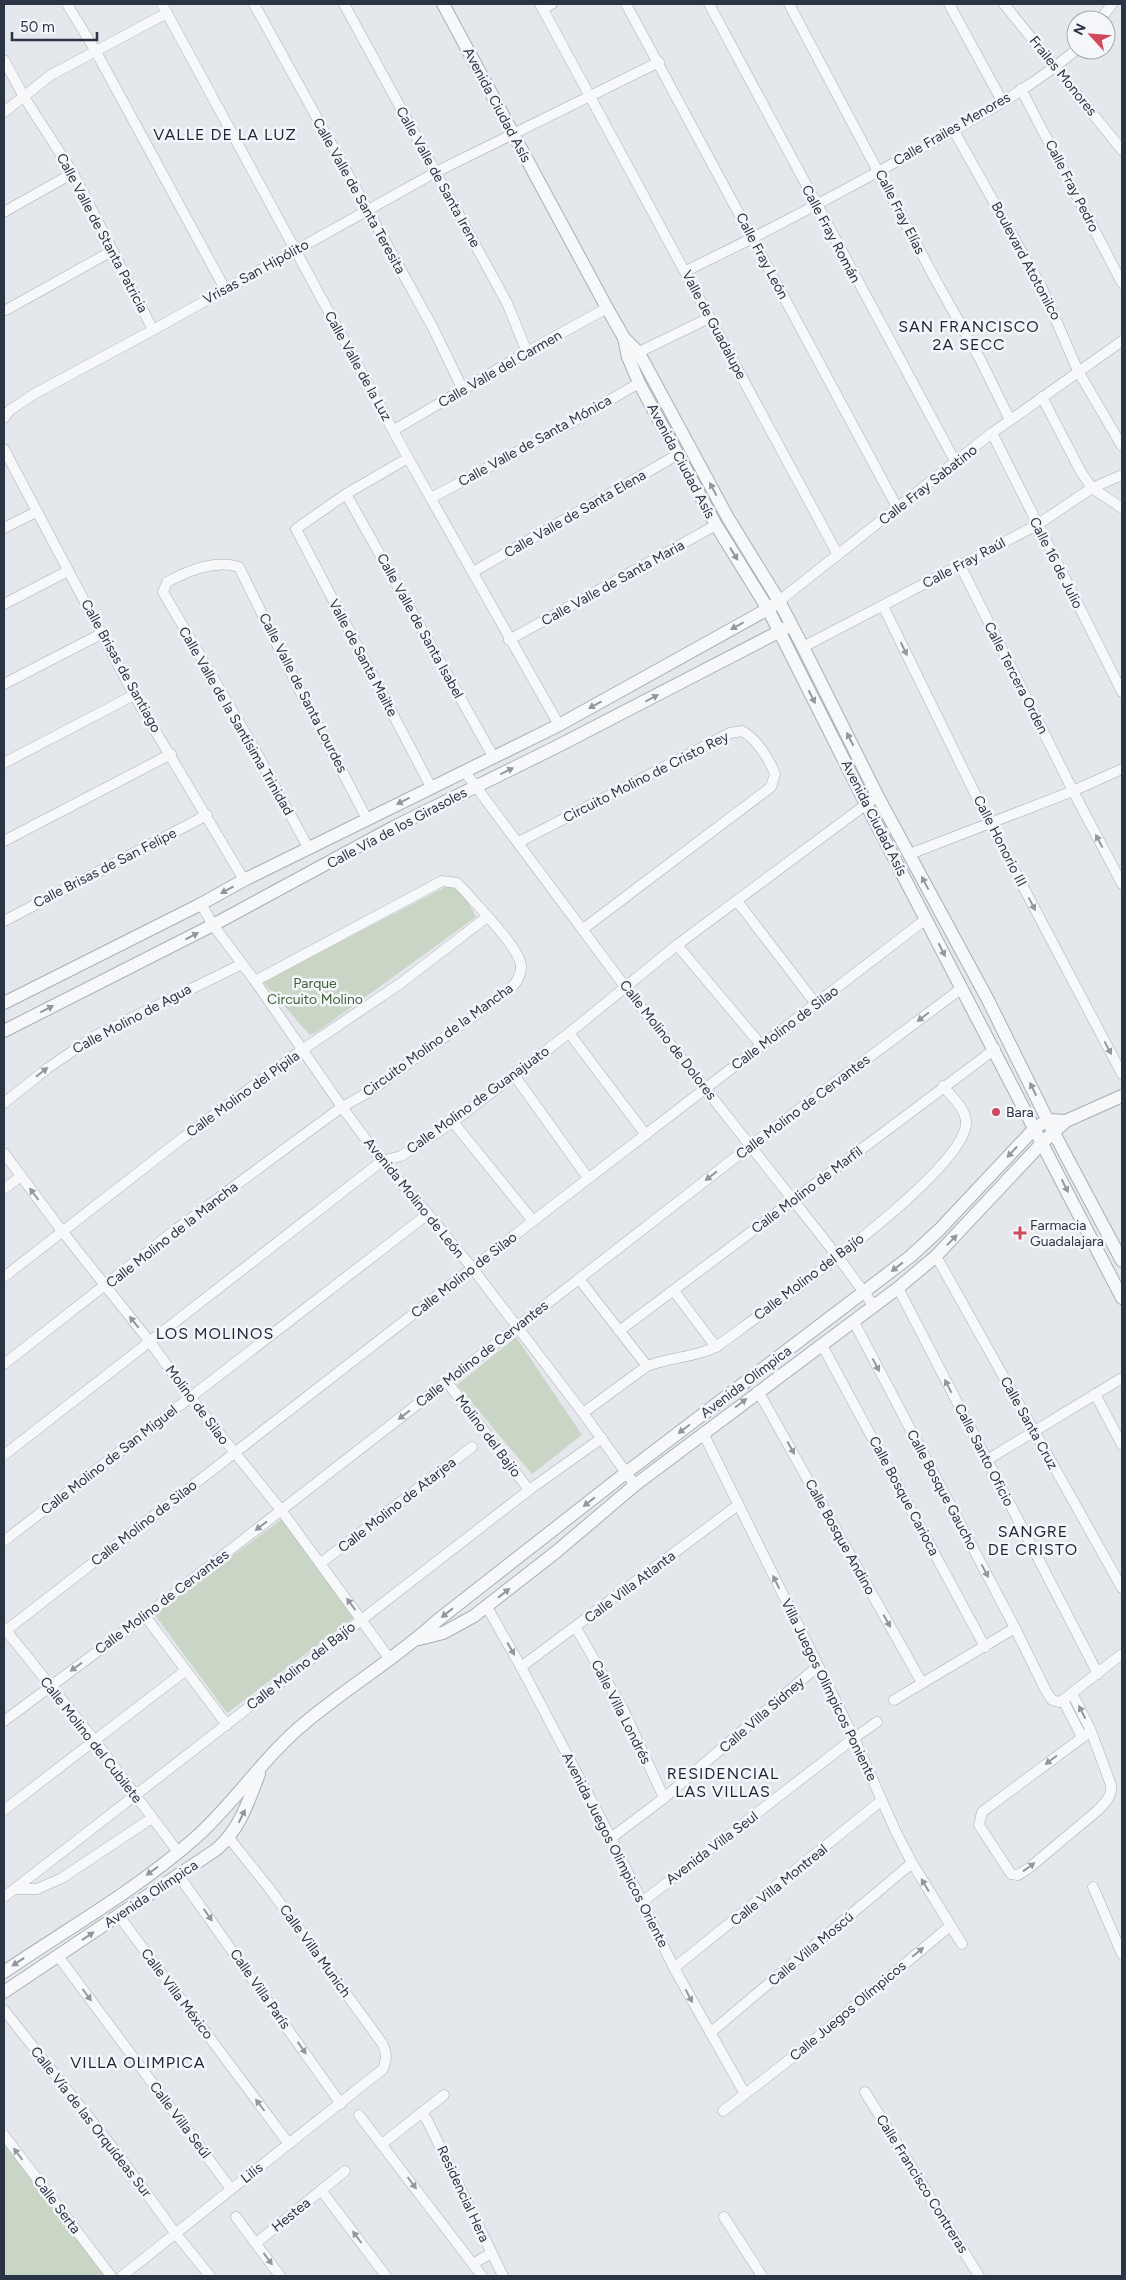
<svg xmlns="http://www.w3.org/2000/svg" width="1126" height="2280" viewBox="0 0 1126 2280" font-family="Figtree,sans-serif">
<style>
.green{fill:#c9d6c5}
.lines{fill:none;stroke-linecap:round;stroke-linejoin:round}
.minor-casing{stroke:#a9aeb7;stroke-width:11}
.tertiary-casing{stroke:#a9aeb7;stroke-width:14}
.minor{stroke:#f7f8fa;stroke-width:10}
.tertiary{stroke:#f7f8fa;stroke-width:12}
.oneway{fill:#9196a0}
.poi-dot{fill:#d1495b;stroke:#f4f6f9;stroke-width:2}
.labels{text-anchor:middle;dominant-baseline:central;stroke-width:5;stroke-linejoin:round;paint-order:stroke}
.street-label{font-size:14px;fill:#2b3445;stroke:#f4f6f9}
.park-label{font-size:14px;fill:#3f6138;stroke:#f4f6f9}
.poi-label{font-size:14px;fill:#2b3445;stroke:#f4f6f9;text-anchor:start}
.quarter-label{font-size:16px;letter-spacing:1px;fill:#1d2536;stroke:#f4f6f9}
</style>
<rect width="100%" height="100%" fill="#e4e7ec"/>
<g class="green">
<path d="M453 883 461 889 476 917 317 1032 310 1035 263 982Z"/>
<path d="M516 1337 582 1435 532 1474 457 1385Z"/>
<path d="M283 1518 356 1616 227 1713 155 1615Z"/>
<path d="M4 2144 104 2274V2276H4Z"/>
</g>
<g class="lines">
<g class="minor-casing">
<g id="minor">
<path d="M67 4 95 50 225 289"/>
<path d="M162 4 408 458 559 725"/>
<path d="M254 4 433 328 463 390"/>
<path d="M344 4 507 303 527 352"/>
<path d="M540 4 838 555"/>
<path d="M626 4 898 509"/>
<path d="M709 4 956 463"/>
<path d="M789 4 934 277 981 361 1010 420"/>
<path d="M949 4 1002 101"/>
<path d="M1004 4 1122 150"/>
<path d="M543 9 552 4"/>
<path d="M1100 20 1112 4"/>
<path d="M4 60 24 97 73 173 153 330"/>
<path d="M1021 89 1122 283"/>
<path d="M4 112 51 75 167 13"/>
<path d="M954 131 1042 288 1078 371 1122 446"/>
<path d="M4 212 73 173"/>
<path d="M686 271C762 234 838 194 912 153 968 123 1027 91 1076 50"/>
<path d="M6 310 112 251"/>
<path d="M633 355 709 318"/>
<path d="M1042 397 1081 472 1092 488 1122 508"/>
<path d="M4 418 10 410 36 393 153 330 436 172 659 62"/>
<path d="M394 430 527 352 607 308"/>
<path d="M992 433 1122 692"/>
<path d="M4 449 134 695 244 880"/>
<path d="M408 458 346 494 296 529 431 787"/>
<path d="M346 494 494 758"/>
<path d="M431 498 562 428 639 383"/>
<path d="M4 528 36 512"/>
<path d="M960 565 1073 791 1122 884"/>
<path d="M473 572 677 455"/>
<path d="M779 601 992 433 1122 341"/>
<path d="M4 604 68 571"/>
<path d="M883 606 989 822 1122 1074"/>
<path d="M509 640 716 525"/>
<path d="M803 647 1037 525 1092 488 1122 475"/>
<path d="M4 684 101 634"/>
<path d="M4 763 134 695"/>
<path d="M465 772 626 988 838 1257 874 1306"/>
<path d="M4 841 171 754"/>
<path d="M519 842 730 733 742 731C756 738 769 759 775 774L771 787 583 929"/>
<path d="M309 849 254 748 163 592 167 582C188 571 215 559 239 567L299 689 367 819"/>
<path d="M910 854 1073 791 1122 769"/>
<path d="M737 901 816 1004"/>
<path d="M201 904 213 925 255 981 342 1107 382 1161 428 1214 473 1269 583 1413 635 1485"/>
<path d="M4 921 207 815"/>
<path d="M677 945 761 1045"/>
<path d="M569 1033 646 1135"/>
<path d="M514 1075 588 1178"/>
<path d="M4 1103 48 1068 93 1037 242 964"/>
<path d="M453 1122 533 1221"/>
<path d="M4 1153 62 1231 150 1342 190 1397 281 1510 389 1658"/>
<path d="M4 1189 21 1176"/>
<path d="M936 1256 1122 1588"/>
<path d="M4 1277 184 1137 302 1050 401 983 487 917"/>
<path d="M579 1279 647 1366"/>
<path d="M898 1288 1098 1674"/>
<path d="M674 1291 716 1347"/>
<path d="M854 1322 1015 1628 1046 1691 1052 1700 1059 1702 1063 1700 1122 1654"/>
<path d="M619 1331 995 1049"/>
<path d="M822 1345 985 1647"/>
<path d="M4 1364 174 1231 290 1145 342 1107 369 1092 509 990C516 983 521 977 521 966 520 948 478 907 465 891L457 883 442 881 255 981"/>
<path d="M447 1382 529 1490"/>
<path d="M758 1391 922 1683"/>
<path d="M1095 1394 1122 1445"/>
<path d="M583 1413 647 1366C670 1357 693 1358 716 1347 762 1313 962 1175 966 1124 967 1110 952 1097 943 1086"/>
<path d="M703 1433 854 1738 896 1832 912 1863 962 1944"/>
<path d="M4 1455 382 1161 401 1156 453 1122 569 1033 677 945 872 800"/>
<path d="M987 1460 1122 1378"/>
<path d="M4 1541 428 1214"/>
<path d="M321 1563 472 1447"/>
<path d="M487 1607 521 1667 611 1838 674 1968 745 2094"/>
<path d="M145 1616 227 1725"/>
<path d="M4 1628 95 1741 178 1852"/>
<path d="M576 1628 623 1709 664 1798"/>
<path d="M4 1632 533 1221 926 919"/>
<path d="M521 1667 738 1505"/>
<path d="M1072 1693 1091 1731 1111 1785C1112 1797 1105 1803 1097 1811L1029 1868 1018 1875 1011 1874 979 1825 982 1812 1091 1731"/>
<path d="M894 1700 1015 1628"/>
<path d="M1063 1700 1082 1737"/>
<path d="M4 1721 145 1616 750 1146 962 988"/>
<path d="M4 1810 185 1671"/>
<path d="M611 1838 664 1798 818 1666"/>
<path d="M179 1876 341 2104"/>
<path d="M1093 1887 1122 1954"/>
<path d="M15 1889H37L62 1878 152 1818"/>
<path d="M4 1897 529 1490 602 1438"/>
<path d="M642 1902 854 1738 877 1722"/>
<path d="M119 1916 289 2144"/>
<path d="M58 1956 231 2189"/>
<path d="M674 1968 881 1801"/>
<path d="M4 2010 117 2153 176 2234 210 2276"/>
<path d="M710 2033 912 1863"/>
<path d="M865 2092 979 2276"/>
<path d="M723 2111 802 2050 950 1926"/>
<path d="M421 2113 427 2120 503 2276"/>
<path d="M359 2115 482 2276"/>
<path d="M4 2135 111 2276"/>
<path d="M382 2144 444 2095"/>
<path d="M321 2190 386 2276"/>
<path d="M236 2217 280 2276"/>
<path d="M724 2217 762 2276"/>
<path d="M256 2243 345 2171"/>
<path d="M473 2264 491 2253"/>
<path d="M122 2276 383 2069C387 2059 387 2053 382 2043L269 1888 229 1838"/>
</g>
</g>
<g class="tertiary-casing">
<g id="tertiary">
<path d="M443 4 607 308 624 338 638 352 646 366 728 518 779 601 803 647 877 795 988 1000 1054 1133 1122 1261"/>
<path d="M624 338 628 357 639 383 716 525 768 609 866 804 1122 1298"/>
<path d="M4 1003 201 904 244 880 559 725 768 609 775 604"/>
<path d="M4 1031 213 925 394 827 556 747 786 628"/>
<path d="M419 1639 443 1633 474 1616 556 1552 635 1485 898 1288 936 1256 1043 1142 1066 1121 1122 1096"/>
<path d="M4 1972C67 1929 136 1890 194 1839 234 1804 264 1756 306 1722 349 1686 398 1657 438 1620L627 1472 911 1256 939 1230 1035 1128 1048 1120 1066 1121"/>
<path d="M4 1992 217 1849C240 1829 248 1802 259 1774"/>
</g>
</g>
<use href="#minor" class="minor"/>
<use href="#tertiary" class="tertiary"/>
</g>
<defs><path id="oneway-solid" d="M-6-.8H1V-3.2L6.5 0L1 3.2V.8H-6Z" transform="scale(1.25)"/></defs>
<g class="oneway">
<use href="#oneway-solid" transform="translate(713 489) rotate(-118)"/>
<use href="#oneway-solid" transform="translate(734 554) rotate(58)"/>
<use href="#oneway-solid" transform="translate(737 626) rotate(151)"/>
<use href="#oneway-solid" transform="translate(904 649) rotate(64)"/>
<use href="#oneway-solid" transform="translate(812 697) rotate(63)"/>
<use href="#oneway-solid" transform="translate(652 698) rotate(-28)"/>
<use href="#oneway-solid" transform="translate(595 705) rotate(151)"/>
<use href="#oneway-solid" transform="translate(850 739) rotate(-117)"/>
<use href="#oneway-solid" transform="translate(507 771) rotate(-26)"/>
<use href="#oneway-solid" transform="translate(403 801) rotate(153)"/>
<use href="#oneway-solid" transform="translate(1099 841) rotate(-118)"/>
<use href="#oneway-solid" transform="translate(925 883) rotate(-118)"/>
<use href="#oneway-solid" transform="translate(227 890) rotate(151)"/>
<use href="#oneway-solid" transform="translate(1032 904) rotate(62)"/>
<use href="#oneway-solid" transform="translate(192 936) rotate(-27)"/>
<use href="#oneway-solid" transform="translate(942 950) rotate(63)"/>
<use href="#oneway-solid" transform="translate(47 1009) rotate(-27)"/>
<use href="#oneway-solid" transform="translate(923 1017) rotate(143)"/>
<use href="#oneway-solid" transform="translate(1108 1048) rotate(62)"/>
<use href="#oneway-solid" transform="translate(42 1072) rotate(-38)"/>
<use href="#oneway-solid" transform="translate(1033 1089) rotate(-116)"/>
<use href="#oneway-solid" transform="translate(1012 1152) rotate(133)"/>
<use href="#oneway-solid" transform="translate(711 1176) rotate(142)"/>
<use href="#oneway-solid" transform="translate(1065 1186) rotate(63)"/>
<use href="#oneway-solid" transform="translate(34 1194) rotate(-127)"/>
<use href="#oneway-solid" transform="translate(952 1240) rotate(-46)"/>
<use href="#oneway-solid" transform="translate(897 1267) rotate(142)"/>
<use href="#oneway-solid" transform="translate(134 1322) rotate(-129)"/>
<use href="#oneway-solid" transform="translate(876 1365) rotate(62)"/>
<use href="#oneway-solid" transform="translate(948 1386) rotate(-117)"/>
<use href="#oneway-solid" transform="translate(741 1403) rotate(-37)"/>
<use href="#oneway-solid" transform="translate(404 1415) rotate(142)"/>
<use href="#oneway-solid" transform="translate(684 1429) rotate(143)"/>
<use href="#oneway-solid" transform="translate(791 1448) rotate(61)"/>
<use href="#oneway-solid" transform="translate(589 1502) rotate(142)"/>
<use href="#oneway-solid" transform="translate(261 1526) rotate(142)"/>
<use href="#oneway-solid" transform="translate(985 1571) rotate(62)"/>
<use href="#oneway-solid" transform="translate(776 1582) rotate(-116)"/>
<use href="#oneway-solid" transform="translate(504 1593) rotate(-38)"/>
<use href="#oneway-solid" transform="translate(351 1604) rotate(-126)"/>
<use href="#oneway-solid" transform="translate(447 1613) rotate(142)"/>
<use href="#oneway-solid" transform="translate(887 1621) rotate(61)"/>
<use href="#oneway-solid" transform="translate(511 1649) rotate(60)"/>
<use href="#oneway-solid" transform="translate(76 1667) rotate(144)"/>
<use href="#oneway-solid" transform="translate(1082 1712) rotate(-117)"/>
<use href="#oneway-solid" transform="translate(1051 1760) rotate(143)"/>
<use href="#oneway-solid" transform="translate(242 1816) rotate(-64)"/>
<use href="#oneway-solid" transform="translate(1029 1867) rotate(-36)"/>
<use href="#oneway-solid" transform="translate(152 1871) rotate(144)"/>
<use href="#oneway-solid" transform="translate(925 1885) rotate(-121)"/>
<use href="#oneway-solid" transform="translate(208 1915) rotate(55)"/>
<use href="#oneway-solid" transform="translate(88 1936) rotate(-34)"/>
<use href="#oneway-solid" transform="translate(918 1952) rotate(-40)"/>
<use href="#oneway-solid" transform="translate(18 1962) rotate(146)"/>
<use href="#oneway-solid" transform="translate(87 1995) rotate(53)"/>
<use href="#oneway-solid" transform="translate(689 1996) rotate(62)"/>
<use href="#oneway-solid" transform="translate(302 2048) rotate(55)"/>
<use href="#oneway-solid" transform="translate(260 2105) rotate(-127)"/>
<use href="#oneway-solid" transform="translate(18 2154) rotate(-127)"/>
<use href="#oneway-solid" transform="translate(412 2183) rotate(53)"/>
<use href="#oneway-solid" transform="translate(357 2237) rotate(-127)"/>
<use href="#oneway-solid" transform="translate(268 2259) rotate(54)"/>
</g>
<g class="poi-dot">
<circle cx="996" cy="1112" r="5"/>
<path d="M1017.5 1225.5h5v5h5v5h-5v5h-5v-5h-5v-5h5z"/>
</g>
<g class="labels">
<g class="street-label">
<text transform="translate(1063 76) rotate(51)">Frailes Monores</text>
<text transform="translate(497 105) rotate(62)">Avenida Ciudad Asís</text>
<text transform="translate(952 129) rotate(-30)">Calle Frailes Menores</text>
<text transform="translate(438 177) rotate(61)">Calle Valle de Santa Irene</text>
<text transform="translate(1072 186) rotate(63)">Calle Fray Pedro</text>
<text transform="translate(359 196) rotate(61)">Calle Valle de Santa Teresita</text>
<text transform="translate(900 212) rotate(63)">Calle Fray Elías</text>
<text transform="translate(102 233) rotate(62)">Calle Valle de Stanta Patricia</text>
<text transform="translate(831 234) rotate(62)">Calle Fray Román</text>
<text transform="translate(762 256) rotate(62)">Calle Fray León</text>
<text transform="translate(1026 261) rotate(62)">Boulevard Atotonilco</text>
<text transform="translate(256 272) rotate(-29)">Vrisas San Hipólito</text>
<text transform="translate(714 325) rotate(62)">Valle de Guadalupe</text>
<text transform="translate(358 366) rotate(61)">Calle Valle de la Luz</text>
<text transform="translate(500 369) rotate(-30)">Calle Valle del Carmen</text>
<text transform="translate(535 441) rotate(-29)">Calle Valle de Santa Mónica</text>
<text transform="translate(681 461) rotate(62)">Avenida Ciudad Asís</text>
<text transform="translate(928 485) rotate(-38)">Calle Fray Sabatino</text>
<text transform="translate(575 514) rotate(-30)">Calle Valle de Santa Elena</text>
<text transform="translate(964 563) rotate(-28)">Calle Fray Raúl</text>
<text transform="translate(1056 563) rotate(63)">Calle 16 de Julio</text>
<text transform="translate(613 583) rotate(-29)">Calle Valle de Santa Maria</text>
<text transform="translate(420 626) rotate(61)">Calle Valle de Santa Isabel</text>
<text transform="translate(363 658) rotate(62)">Valle de Santa Mailte</text>
<text transform="translate(121 666) rotate(61)">Calle Brisas de Santiago</text>
<text transform="translate(1016 678) rotate(63)">Calle Tercera Orden</text>
<text transform="translate(303 693) rotate(63)">Calle Valle de Santa Lourdes</text>
<text transform="translate(236 721) rotate(60)">Calle Valle de la Santísima Trinidad</text>
<text transform="translate(646 777) rotate(-27)">Circuito Molino de Cristo Rey</text>
<text transform="translate(874 818) rotate(63)">Avenida Ciudad Asís</text>
<text transform="translate(397 828) rotate(-28)">Calle Vía de los Girasoles</text>
<text transform="translate(1000 841) rotate(63)">Calle Honorio III</text>
<text transform="translate(105 868) rotate(-27)">Calle Brisas de San Felipe</text>
<text transform="translate(132 1019) rotate(-28)">Calle Molino de Agua</text>
<text transform="translate(785 1028) rotate(-37)">Calle Molino de Silao</text>
<text transform="translate(438 1040) rotate(-36)">Circuito Molino de la Mancha</text>
<text transform="translate(668 1040) rotate(52)">Calle Molino de Dolores</text>
<text transform="translate(243 1094) rotate(-36)">Calle Molino del Pípila</text>
<text transform="translate(478 1100) rotate(-36)">Calle Molino de Guanajuato</text>
<text transform="translate(803 1107) rotate(-37)">Calle Molino de Cervantes</text>
<text transform="translate(807 1190) rotate(-37)">Calle Molino de Marfil</text>
<text transform="translate(414 1198) rotate(51)">Avenida Molino de León</text>
<text transform="translate(172 1235) rotate(-38)">Calle Molino de la Mancha</text>
<text transform="translate(464 1275) rotate(-38)">Calle Molino de Silao</text>
<text transform="translate(809 1277) rotate(-37)">Calle Molino del Bajío</text>
<text transform="translate(482 1354) rotate(-38)">Calle Molino de Cervantes</text>
<text transform="translate(746 1382) rotate(-37)">Avenida Olímpica</text>
<text transform="translate(197 1405) rotate(53)">Molino de Silao</text>
<text transform="translate(1029 1423) rotate(61)">Calle Santa Cruz</text>
<text transform="translate(488 1436) rotate(53)">Molino del Bajío</text>
<text transform="translate(984 1455) rotate(63)">Calle Santo Oficio</text>
<text transform="translate(109 1460) rotate(-38)">Calle Molino de San Miguel</text>
<text transform="translate(942 1490) rotate(62)">Calle Bosque Gaucho</text>
<text transform="translate(904 1496) rotate(62)">Calle Bosque Carioca</text>
<text transform="translate(397 1505) rotate(-38)">Calle Molino de Atarjea</text>
<text transform="translate(144 1523) rotate(-38)">Calle Molino de Silao</text>
<text transform="translate(840 1537) rotate(61)">Calle Bosque Andino</text>
<text transform="translate(630 1587) rotate(-37)">Calle Villa Atlanta</text>
<text transform="translate(162 1602) rotate(-37)">Calle Molino de Cervantes</text>
<text transform="translate(301 1666) rotate(-38)">Calle Molino del Bajío</text>
<text transform="translate(829 1690) rotate(64)">Villa Juegos Olímpicos Poniente</text>
<text transform="translate(621 1712) rotate(63)">Calle Villa Londrés</text>
<text transform="translate(762 1715) rotate(-41)">Calle Villa Sidney</text>
<text transform="translate(91 1740) rotate(52)">Calle Molino del Cubilete</text>
<text transform="translate(712 1848) rotate(-37)">Avenida Villa Seul</text>
<text transform="translate(615 1850) rotate(63)">Avenida Juegos Olimpicos Oriente</text>
<text transform="translate(779 1885) rotate(-39)">Calle Villa Montreal</text>
<text transform="translate(151 1894) rotate(-34)">Avenida Olímpica</text>
<text transform="translate(811 1949) rotate(-40)">Calle Villa Moscú</text>
<text transform="translate(315 1951) rotate(54)">Calle Villa Munich</text>
<text transform="translate(260 1989) rotate(55)">Calle Villa París</text>
<text transform="translate(177 1994) rotate(53)">Calle Villa México</text>
<text transform="translate(848 2011) rotate(-40)">Calle Juegos Olímpicos</text>
<text transform="translate(180 2120) rotate(53)">Calle Villa Seúl</text>
<text transform="translate(91 2122) rotate(52)">Calle Vía de las Orquídeas Sur</text>
<text transform="translate(252 2173) rotate(-38)">Lilis</text>
<text transform="translate(922 2184) rotate(58)">Calle Francisco Contreras</text>
<text transform="translate(463 2194) rotate(65)">Residencial Hera</text>
<text transform="translate(57 2205) rotate(53)">Calle Serta</text>
<text transform="translate(291 2215) rotate(-39)">Hestea</text>
</g>
<g class="park-label">
<text x="315" y="983">Parque<tspan x="315" dy="16">Circuito Molino</tspan></text>
</g>
<g class="poi-label">
<text x="1006" y="1112">Bara</text>
<text x="1030" y="1225">Farmacia<tspan x="1030" dy="16">Guadalajara</tspan></text>
</g>
<g class="quarter-label">
<text x="225" y="134">VALLE DE LA LUZ</text>
<text x="969" y="326">SAN FRANCISCO<tspan x="969" dy="18">2A SECC</tspan></text>
<text x="215" y="1333">LOS MOLINOS</text>
<text x="1033" y="1531">SANGRE<tspan x="1033" dy="18">DE CRISTO</tspan></text>
<text x="723" y="1773">RESIDENCIAL<tspan x="723" dy="18">LAS VILLAS</tspan></text>
<text x="138" y="2062">VILLA OLIMPICA</text>
</g>
</g>
<rect width="1126" height="2280" fill="none" stroke="#2b3445" stroke-width="10"/>
<g transform="translate(1091 35) rotate(296)"><circle r="24" fill="#f4f6f9" stroke="#a4a8b1"/>
<path d="M0-4L9 19L0 12L-9 19Z" fill="#d1495b"/>
<text y="-8" font-size="14" font-weight="bold" text-anchor="middle" fill="#2b3445">N</text>
</g>
<path d="M12 32v8h85v-8" fill="none" stroke="#2b3445" stroke-width="2.5"/>
<text x="20" y="32" font-size="15" fill="#2b3445" stroke="#f4f6f9" stroke-width="4" paint-order="stroke">50 m</text>
</svg>
